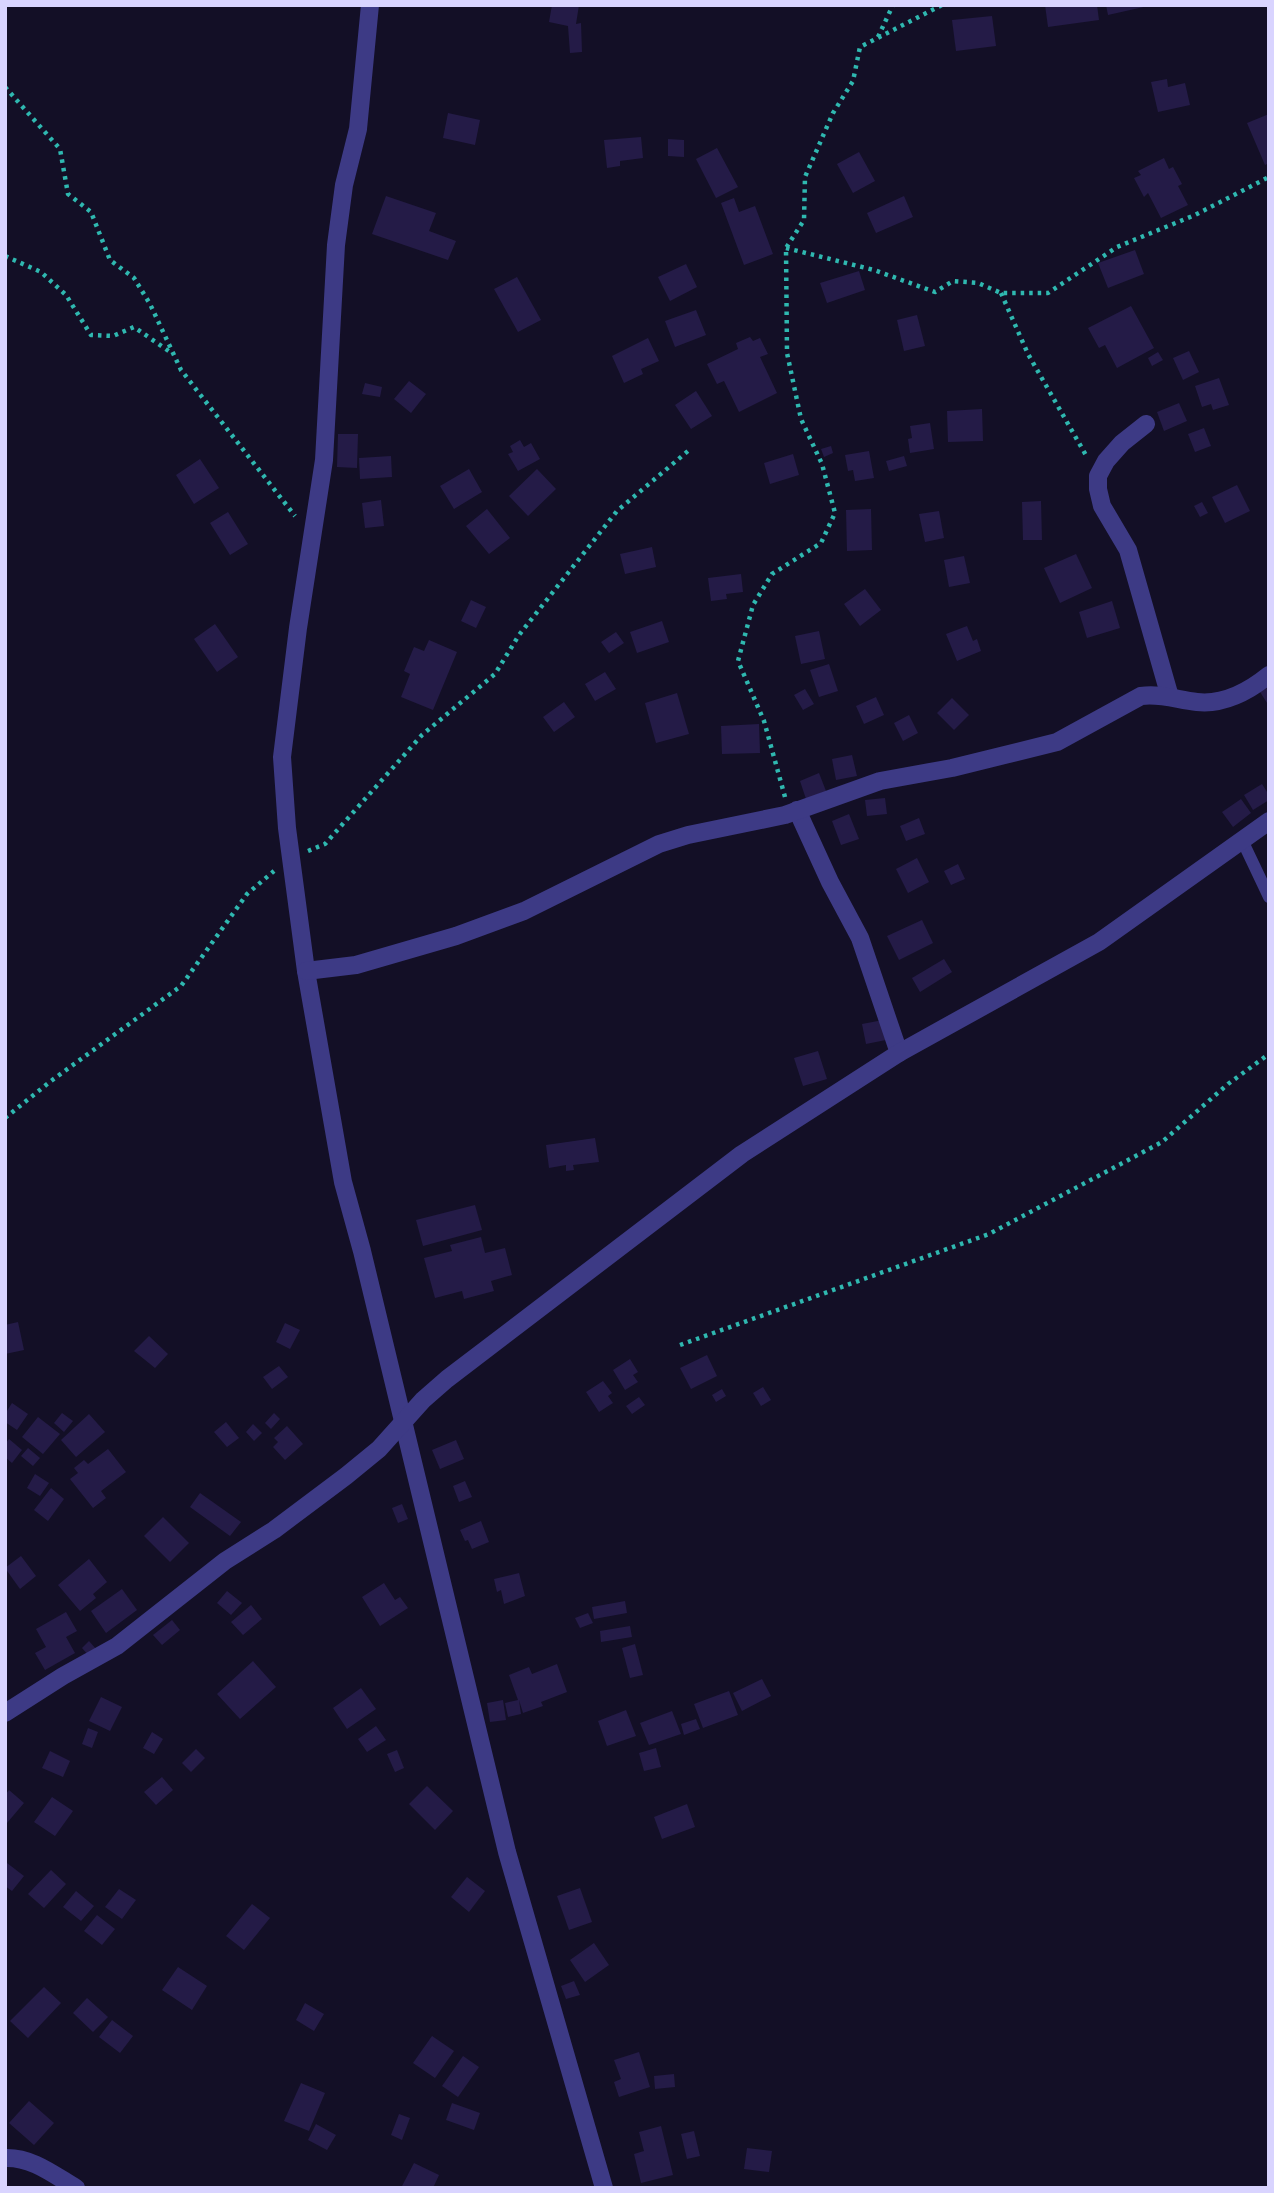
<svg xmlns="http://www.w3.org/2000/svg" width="1274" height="2193" viewBox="0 0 1274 2193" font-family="Cabin,sans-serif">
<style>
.building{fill:#241b47}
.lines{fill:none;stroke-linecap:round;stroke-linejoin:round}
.path{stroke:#2fb8b0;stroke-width:4.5;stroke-dasharray:3.5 5;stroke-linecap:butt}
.lane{stroke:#3d3a85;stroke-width:12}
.street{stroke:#3d3a85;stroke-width:18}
</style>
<rect width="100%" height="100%" fill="#130f26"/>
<g class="building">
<path d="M552 5H579L576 24 581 23 582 52 570 53 568 26 549 22Z"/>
<path d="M1045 5H1097L1099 20 1048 27Z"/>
<path d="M1106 5H1148V6L1108 15Z"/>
<path d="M992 16 996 46 956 51 952 20Z"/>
<path d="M1167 79 1168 87 1185 83 1190 105 1158 112 1151 82Z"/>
<path d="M448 113 480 120 475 145 443 138Z"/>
<path d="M1269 114V163L1265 165 1247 123Z"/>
<path d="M641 137 643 158 620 161V166L607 168 604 140Z"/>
<path d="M668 139 684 140V157L668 156Z"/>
<path d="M717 148 738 187 716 198 696 159Z"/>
<path d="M859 152 875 181 853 193 837 164Z"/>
<path d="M1164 158 1169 169 1173 167 1182 184 1178 186 1188 205 1161 218 1148 193 1144 197 1134 178 1141 175 1138 171Z"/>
<path d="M386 196 436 213 429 231 456 241 448 260 372 234Z"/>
<path d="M904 196 913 217 876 233 867 213Z"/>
<path d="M734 198 739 212 755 206 773 254 744 265 721 203Z"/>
<path d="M1135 250 1144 274 1108 288 1098 263Z"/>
<path d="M686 264 697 287 670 301 658 277Z"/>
<path d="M859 271 865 290 827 303 820 283Z"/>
<path d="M517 277 541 320 518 332 494 289Z"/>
<path d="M1131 306 1154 348 1117 368 1105 345 1099 348 1088 328Z"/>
<path d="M696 310 706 335 675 347 665 321Z"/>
<path d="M917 315 925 346 904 351 897 320Z"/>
<path d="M750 337 753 341 760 338 768 354 760 357 777 393 739 412 724 381 717 384 707 364 738 349 736 343Z"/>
<path d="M648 338 659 361 641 369 643 374 624 383 612 356Z"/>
<path d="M1189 351 1199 372 1183 380 1173 358Z"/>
<path d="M1158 352 1163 360 1152 366 1148 358Z"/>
<path d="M1219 378 1229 405 1213 410 1211 404 1202 407 1195 386Z"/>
<path d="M409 381 426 394 411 413 394 399Z"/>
<path d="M365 383 382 387 380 397 362 394Z"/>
<path d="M696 391 712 416 691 429 675 405Z"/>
<path d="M1179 403 1187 421 1164 431 1157 412Z"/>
<path d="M982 409 983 441 948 442 947 411Z"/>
<path d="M930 423 934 449 910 453 908 439 912 438 910 426Z"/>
<path d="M1204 428 1211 446 1195 452 1188 434Z"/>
<path d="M338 434H358L357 468 337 467Z"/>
<path d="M520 440 524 447 531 443 540 459 518 471 508 454 513 452 510 446Z"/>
<path d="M831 446 833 453 824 457 821 449Z"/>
<path d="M869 451 874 478 855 481 853 470 848 471 845 455Z"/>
<path d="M793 454 799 475 770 484 764 463Z"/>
<path d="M391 456 392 477 360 479 359 458Z"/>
<path d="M904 456 907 466 889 471 886 461Z"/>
<path d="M200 459 219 488 194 504 176 475Z"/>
<path d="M469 469 482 492 454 509 440 486Z"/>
<path d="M537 469 556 489 528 516 509 496Z"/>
<path d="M1237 485 1250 511 1225 523 1212 497Z"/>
<path d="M381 500 384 526 365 528 362 503Z"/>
<path d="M1041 501 1042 540H1023L1022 502Z"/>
<path d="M1202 502 1208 513 1200 517 1194 506Z"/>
<path d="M487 509 510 538 489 554 466 526Z"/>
<path d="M871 509 872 550 847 551 846 510Z"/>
<path d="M939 511 944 538 925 542 919 514Z"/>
<path d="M228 512 248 544 230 555 210 523Z"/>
<path d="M652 547 656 567 625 574 620 554Z"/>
<path d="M1076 554 1092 588 1060 603 1044 568Z"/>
<path d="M964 556 970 583 949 587 944 560Z"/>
<path d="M741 574 743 592 726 594 727 599 711 601 708 578Z"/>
<path d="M865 589 881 610 860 626 844 604Z"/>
<path d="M471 600 486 607 476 628 461 621Z"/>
<path d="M1112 601 1120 628 1087 638 1079 612Z"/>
<path d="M662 621 669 642 637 653 630 632Z"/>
<path d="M215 624 238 657 217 672 194 639Z"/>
<path d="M967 626 973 641 977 639 981 651 957 661 946 634Z"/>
<path d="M819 631 825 659 801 664 795 636Z"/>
<path d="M616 632 624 643 609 653 601 642Z"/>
<path d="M429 640 457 652 433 710 401 697 410 674 404 671 414 647 424 651Z"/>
<path d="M829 664 838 691 819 697 810 670Z"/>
<path d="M605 672 616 689 595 701 585 684Z"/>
<path d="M1269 687V706L1260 692Z"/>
<path d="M805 689 814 704 803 710 794 695Z"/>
<path d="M677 693 689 734 656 743 645 703Z"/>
<path d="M876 697 884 715 864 724 856 706Z"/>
<path d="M952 698 969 715 954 730 937 713Z"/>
<path d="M564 702 575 717 554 732 543 717Z"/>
<path d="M909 715 918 733 903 741 894 723Z"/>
<path d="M759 724 760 753 722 754 721 726Z"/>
<path d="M852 755 857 776 836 780 832 759Z"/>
<path d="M819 773 826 791 806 799 800 781Z"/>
<path d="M1262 784 1269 795V800L1253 810 1244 795Z"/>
<path d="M885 798 887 814 867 816 865 800Z"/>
<path d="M1241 799 1251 813 1233 827 1222 812Z"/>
<path d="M849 814 859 839 841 845 832 821Z"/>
<path d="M919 818 925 834 906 841 900 826Z"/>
<path d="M917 858 929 882 908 893 896 869Z"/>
<path d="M958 864 965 879 951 885 944 871Z"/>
<path d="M922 920 933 943 899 960 887 936Z"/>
<path d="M944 959 952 972 920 992 912 978Z"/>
<path d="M883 1020 886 1040 866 1044 862 1024Z"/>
<path d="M818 1051 827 1079 803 1086 794 1058Z"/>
<path d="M595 1138 599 1162 573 1165 574 1170 566 1171V1165L549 1168 546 1145Z"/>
<path d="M475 1205 482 1230 423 1246 416 1220Z"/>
<path d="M481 1237 485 1253 505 1248 512 1275 491 1281 494 1291 464 1299 462 1291 435 1298 424 1258 452 1251 450 1245Z"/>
<path d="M18 1322 24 1350 5 1354V1325Z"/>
<path d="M285 1323 300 1330 290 1349 276 1342Z"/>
<path d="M149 1336 168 1354 155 1368 134 1351Z"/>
<path d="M707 1355 717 1376 691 1389 680 1368Z"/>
<path d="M630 1359 638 1372 633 1375 638 1382 625 1390 613 1370Z"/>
<path d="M279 1366 288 1377 272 1389 263 1377Z"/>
<path d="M603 1381 612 1393 608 1396 613 1403 599 1412 586 1392Z"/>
<path d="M763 1387 771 1400 761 1406 753 1393Z"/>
<path d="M722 1389 726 1396 716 1402 712 1395Z"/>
<path d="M639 1397 645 1405 632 1414 626 1406Z"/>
<path d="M12 1403 28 1414 17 1430 5 1422V1414Z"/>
<path d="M62 1413 73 1421 64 1432 54 1423Z"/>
<path d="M274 1413 280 1419 271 1429 265 1423Z"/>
<path d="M89 1414 105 1432 76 1457 61 1440Z"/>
<path d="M38 1417 60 1434 43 1454 22 1437Z"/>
<path d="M226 1422 239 1438 227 1447 214 1432Z"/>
<path d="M253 1424 262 1433 254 1441 246 1432Z"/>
<path d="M287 1426 303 1444 285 1460 273 1447 278 1442 274 1438Z"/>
<path d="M9 1439 22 1450 12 1463 5 1457V1444Z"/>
<path d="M456 1440 464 1459 440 1469 432 1450Z"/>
<path d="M28 1448 40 1458 33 1466 21 1456Z"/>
<path d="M108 1449 126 1472 101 1491 106 1498 93 1508 70 1479 78 1473 74 1468 84 1460 88 1464Z"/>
<path d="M35 1474 49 1483 40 1496 27 1488Z"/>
<path d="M465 1481 472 1497 459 1502 453 1486Z"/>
<path d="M51 1488 64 1499 48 1521 34 1510Z"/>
<path d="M200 1493 241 1522 230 1536 190 1507Z"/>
<path d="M402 1504 408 1519 398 1523 392 1508Z"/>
<path d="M163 1517 189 1543 170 1562 144 1536Z"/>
<path d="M481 1521 489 1542 472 1549 468 1540 465 1541 460 1530Z"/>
<path d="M21 1556 36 1576 20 1589 5 1568Z"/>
<path d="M89 1559 107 1582 93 1594 96 1598 80 1611 58 1585Z"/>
<path d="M519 1573 525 1596 504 1604 501 1590 497 1592 494 1579Z"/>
<path d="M384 1583 395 1600 400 1597 408 1608 380 1626 362 1597Z"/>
<path d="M122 1589 137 1610 106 1633 91 1611Z"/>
<path d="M227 1591 242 1603 231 1615 217 1603Z"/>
<path d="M625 1601 627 1613 594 1619 592 1607Z"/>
<path d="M251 1605 262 1619 243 1635 231 1622Z"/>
<path d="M66 1612 77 1631 66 1637 75 1653 45 1670 35 1653 46 1647 36 1629Z"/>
<path d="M588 1613 593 1623 580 1628 575 1618Z"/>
<path d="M172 1620 180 1630 162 1645 153 1635Z"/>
<path d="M630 1626 632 1637 601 1642 600 1631Z"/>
<path d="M89 1641 96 1649 89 1656 82 1648Z"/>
<path d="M635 1644 643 1675 630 1678 622 1648Z"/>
<path d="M253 1661 276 1687 240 1719 217 1694Z"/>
<path d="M557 1664 567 1692 541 1702 543 1706 523 1713 519 1700 521 1714 508 1717 505 1703 518 1700 509 1675 529 1667 532 1674Z"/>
<path d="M762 1679 771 1696 742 1711 733 1693Z"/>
<path d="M361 1688 376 1709 347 1729 333 1708Z"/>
<path d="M729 1691 738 1715 703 1728 694 1704Z"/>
<path d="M101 1697 122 1707 110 1731 89 1721Z"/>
<path d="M503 1700 506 1720 490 1722 487 1703Z"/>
<path d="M626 1710 636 1736 607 1746 598 1721Z"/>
<path d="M672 1711 681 1734 649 1745 640 1723Z"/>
<path d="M696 1719 700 1729 684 1735 681 1724Z"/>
<path d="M376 1726 386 1740 367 1752 358 1739Z"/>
<path d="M88 1728 98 1732 92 1748 82 1744Z"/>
<path d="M152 1732 163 1739 154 1754 143 1748Z"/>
<path d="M656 1748 661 1767 644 1771 639 1753Z"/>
<path d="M196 1749 205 1758 191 1772 182 1763Z"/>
<path d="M397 1750 404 1768 395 1772 387 1754Z"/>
<path d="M50 1751 70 1761 63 1777 42 1768Z"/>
<path d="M162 1777 173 1790 156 1805 144 1792Z"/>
<path d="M427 1786 453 1811 435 1830 409 1804Z"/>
<path d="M9 1790 24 1803 7 1823 5 1795Z"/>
<path d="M52 1797 73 1811 55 1836 34 1822Z"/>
<path d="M687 1804 695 1827 662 1839 654 1817Z"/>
<path d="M7 1863 24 1876 12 1891 5 1886Z"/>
<path d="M51 1870 66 1884 44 1908 28 1894Z"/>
<path d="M467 1877 485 1891 469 1912 451 1897Z"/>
<path d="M580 1888 592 1922 569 1930 557 1896Z"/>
<path d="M119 1889 136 1900 122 1919 105 1907Z"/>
<path d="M76 1891 94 1906 81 1921 63 1907Z"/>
<path d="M252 1904 270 1918 244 1950 226 1936Z"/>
<path d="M97 1915 115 1929 102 1945 84 1931Z"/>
<path d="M594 1943 609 1965 585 1982 570 1960Z"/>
<path d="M178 1967 207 1986 192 2010 162 1990Z"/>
<path d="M574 1981 580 1995 566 1999 561 1986Z"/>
<path d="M44 1987 61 2003 28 2038 10 2021Z"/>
<path d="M87 1998 108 2017 93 2032 73 2013Z"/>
<path d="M305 2003 324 2014 314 2031 296 2020Z"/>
<path d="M112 2020 133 2036 120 2053 99 2037Z"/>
<path d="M432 2036 454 2051 435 2078 413 2063Z"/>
<path d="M639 2052 650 2087 619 2097 614 2082 621 2079 614 2060Z"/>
<path d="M463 2056 479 2067 458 2097 442 2086Z"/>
<path d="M674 2074 675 2087 655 2089 654 2076Z"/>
<path d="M301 2083 325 2093 309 2131 284 2121Z"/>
<path d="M29 2101 54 2123 34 2145 9 2123Z"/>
<path d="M452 2103 480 2113 474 2130 446 2120Z"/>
<path d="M399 2114 410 2118 402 2140 391 2135Z"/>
<path d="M316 2124 336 2135 327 2150 308 2140Z"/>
<path d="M661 2126 673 2175 641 2183 634 2154 644 2151 639 2132Z"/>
<path d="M694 2131 700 2156 687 2159 681 2134Z"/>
<path d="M747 2148 772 2151 769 2172 744 2169Z"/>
<path d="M414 2163 439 2175 433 2188H401Z"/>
</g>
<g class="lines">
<g class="path">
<path d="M878 37 893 5"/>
<path d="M5 87 60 149 68 194 91 212 110 260 134 278 150 304 181 370 295 516"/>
<path d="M786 248 874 270 935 292 953 281 978 283 1001 293H1048L1117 247 1195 215 1269 177"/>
<path d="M5 256 41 272 66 295 91 335 113 336 134 327 170 352"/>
<path d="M1001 293 1028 354 1087 457"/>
<path d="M785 797 764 721 738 661 753 605 772 574 821 543 835 513 822 464 801 419 787 353 786 248 804 220 805 177 833 113 853 81 860 47 942 5"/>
<path d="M308 851 325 844 422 735 495 674 519 635 617 511 688 451"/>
<path d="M5 1118 51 1081 181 986 247 894 274 871"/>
<path d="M680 1345 989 1234 1162 1142 1228 1084 1269 1054"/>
</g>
<path class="lane" d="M1242 840 1269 897"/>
<g class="street">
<path d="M370 5 358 129 344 185 336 245 324 460 298 628 282 757 287 828 306 971 343 1182 362 1251 507 1852 604 2188"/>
<path d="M1146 424 1122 443 1106 461 1098 476V489L1102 506 1128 550 1170 697"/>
<path d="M797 810 830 882 860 938 899 1053"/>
<path d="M306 971 356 965 456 936 524 911 659 844 688 835 785 815 880 781 952 768 1057 742 1141 696C1160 693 1178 700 1197 702 1224 705 1248 692 1269 675"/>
<path d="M5 1713 63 1676 117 1646 225 1561 274 1530 346 1476 379 1449 423 1400 447 1379 742 1154 899 1053 1099 942 1269 821"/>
<path d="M5 2158C32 2157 54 2175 76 2188"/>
</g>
</g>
<rect width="1274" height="2193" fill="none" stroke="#d9d4ff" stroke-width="14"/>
</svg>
